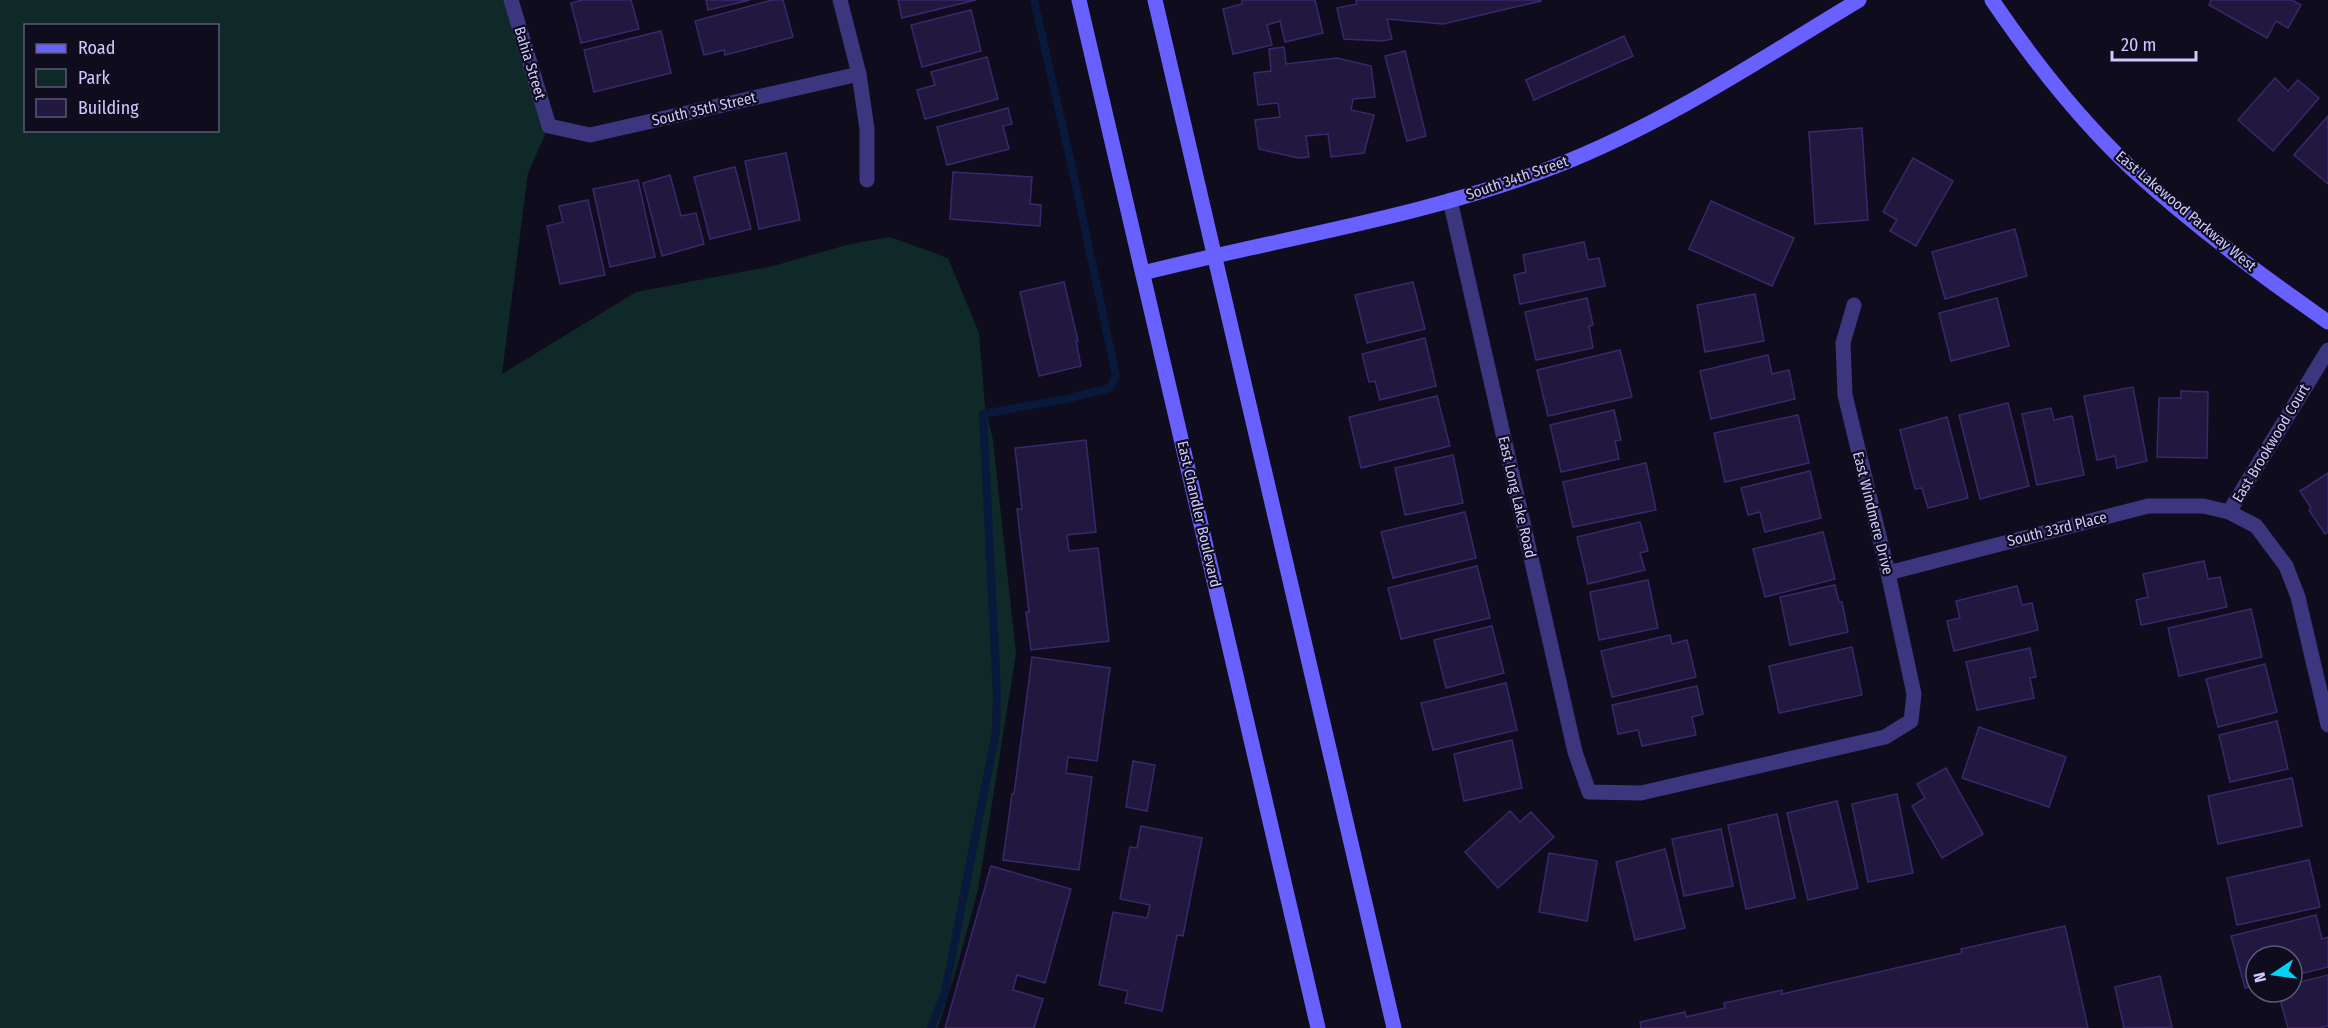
<svg xmlns="http://www.w3.org/2000/svg" width="2328" height="1028" viewBox="0 0 2328 1028" font-family="'Fira Sans Condensed',sans-serif">
<style>
.green{fill:#0f2828;fill-rule:evenodd}
.lines{fill:none;stroke-linecap:round;stroke-linejoin:round}
.stream{stroke:#08193b;stroke-width:8}
.building{fill:#21173f;stroke:#38296c;stroke-width:1.5}
.street{stroke:#3b367e;stroke-width:15}
.secondary{stroke:#6860ff;stroke-width:15}
.labels{text-anchor:middle;dominant-baseline:central;stroke-width:4.5;stroke-linejoin:round;paint-order:stroke}
.street-label{font-size:15px;fill:#d0c9ff;stroke:#0f0c1e}
</style>
<rect width="100%" height="100%" fill="#0f0c1e"/>
<path class="green" d="M0 0H511L549 126 528 173 502 374 636 292 773 266 850 244 890 237 948 258 979 333 985 406 993 440 1016 654 978 890 959 960 938 1028H0ZM26 26H218V130H26Z"/>
<g class="lines">
<path class="stream" d="M931 1028 945 992 996 731 997 695 983 414 1066 399 1110 388 1116 376 1073 172 1034 0"/>
</g>
<g class="building">
<path d="M582 0H631L639 29 581 43 571 3Z"/>
<path d="M706 0H750L708 10Z"/>
<path d="M772 0H783L793 37 725 55 724 50 704 55 695 21Z"/>
<path d="M898 0H976L902 18Z"/>
<path d="M1242 0H1315L1323 33 1285 42 1280 21 1267 25 1272 45 1233 54 1223 9 1242 4Z"/>
<path d="M1356 0H1540L1541 1 1443 24 1387 19 1392 39 1383 41 1344 39 1337 8 1357 4Z"/>
<path d="M2211 0H2292L2301 5 2288 28 2276 21 2267 38 2209 5Z"/>
<path d="M971 10 981 51 922 67 911 25Z"/>
<path d="M661 31 671 73 594 92 584 50Z"/>
<path d="M1624 36 1633 56 1534 100 1526 80Z"/>
<path d="M1284 47 1286 64 1337 58 1371 66 1375 97 1353 99 1351 110 1374 115 1364 153 1331 157 1328 134 1306 136 1309 157 1298 158 1259 149 1255 120 1280 117 1278 103 1258 105 1254 73 1271 71 1269 49Z"/>
<path d="M1405 51 1426 136 1407 141 1385 56Z"/>
<path d="M987 57 998 99 925 119 917 90 935 85 931 72Z"/>
<path d="M2275 78 2288 91 2298 80 2319 98 2273 151 2238 120Z"/>
<path d="M1008 108 1012 124 1003 126 1009 149 947 165 937 127Z"/>
<path d="M2328 116V184L2294 155Z"/>
<path d="M1862 128 1868 220 1815 224 1809 132Z"/>
<path d="M786 153 800 220 759 229 745 161Z"/>
<path d="M1913 158 1953 181 1916 246 1890 231 1897 220 1883 212Z"/>
<path d="M735 167 751 229 710 239 694 177Z"/>
<path d="M953 172 1032 177 1030 204 1041 205 1040 226 950 219Z"/>
<path d="M670 175 681 216 696 213 704 244 662 256 643 183Z"/>
<path d="M638 180 655 257 610 267 593 189Z"/>
<path d="M588 200 605 275 560 284 547 226 563 222 559 206Z"/>
<path d="M1711 201 1794 238 1772 286 1689 249Z"/>
<path d="M2015 229 2027 276 1945 299 1932 252Z"/>
<path d="M1584 242 1588 260 1599 258 1605 286 1520 304 1514 275 1526 272 1523 255Z"/>
<path d="M1064 282 1078 341H1076L1081 366 1039 376 1020 292Z"/>
<path d="M1413 282 1425 329 1367 343 1355 295Z"/>
<path d="M1755 294 1764 341 1705 352 1697 305Z"/>
<path d="M1587 298 1593 325 1589 326 1593 348 1536 360 1525 312Z"/>
<path d="M1997 298 2009 346 1951 361 1939 313Z"/>
<path d="M1425 338 1436 386 1380 400 1375 381 1369 382 1362 354Z"/>
<path d="M1620 350 1632 397 1548 416 1537 370Z"/>
<path d="M1768 355 1772 374 1789 370 1795 399 1711 419 1700 371Z"/>
<path d="M2133 387 2147 461 2117 468 2115 456 2097 460 2084 396Z"/>
<path d="M2181 391 2208 392 2207 458 2157 457 2159 398H2181Z"/>
<path d="M1437 396 1450 446 1361 468 1349 417Z"/>
<path d="M2008 403 2029 486 1980 499 1959 415Z"/>
<path d="M2051 408 2054 420 2072 416 2084 475 2037 485 2022 414Z"/>
<path d="M1614 410 1621 440 1615 441 1619 459 1561 472 1550 425Z"/>
<path d="M1798 415 1809 463 1725 482 1714 433Z"/>
<path d="M1947 417 1968 498 1928 508 1922 488 1915 489 1900 430Z"/>
<path d="M1086 440 1096 532 1067 535 1069 551 1098 548 1109 641 1031 650 1026 612H1029L1017 509H1022L1015 448Z"/>
<path d="M1453 455 1463 503 1405 515 1395 468Z"/>
<path d="M1646 463 1656 510 1573 527 1563 482Z"/>
<path d="M1810 471 1821 518 1765 532 1760 512 1748 515 1741 488Z"/>
<path d="M2328 473V532L2325 534 2309 510 2311 508 2300 491Z"/>
<path d="M1465 512 1476 558 1393 578 1381 532Z"/>
<path d="M1640 522 1648 551 1640 553 1645 570 1588 584 1577 537Z"/>
<path d="M1823 532 1835 579 1765 597 1753 549Z"/>
<path d="M2204 561 2208 579 2220 577 2227 607 2141 625 2136 600 2148 597 2143 574Z"/>
<path d="M1477 566 1490 618 1401 639 1388 588Z"/>
<path d="M1648 580 1658 628 1599 640 1590 592Z"/>
<path d="M1835 585 1839 602H1842L1848 632 1790 645 1780 597Z"/>
<path d="M2017 586 2022 605 2032 603 2038 630 1954 651 1947 621 1960 618 1956 601Z"/>
<path d="M2251 609 2262 657 2179 676 2168 628Z"/>
<path d="M1492 626 1504 673 1446 688 1434 640Z"/>
<path d="M1670 635 1672 644 1687 640 1696 677 1612 697 1601 651Z"/>
<path d="M1852 647 1862 695 1779 713 1769 666Z"/>
<path d="M2030 648 2036 677 2030 678 2034 698 1977 710 1966 662Z"/>
<path d="M1032 657 1110 668 1097 761 1068 757 1066 773 1092 777 1079 870 1003 860 1012 794H1014Z"/>
<path d="M2265 664 2277 712 2218 727 2206 679Z"/>
<path d="M1506 683 1517 730 1433 750 1421 703Z"/>
<path d="M1697 686 1703 714 1692 717 1696 735 1642 746 1638 730 1618 734 1612 705Z"/>
<path d="M2277 721 2288 769 2230 782 2219 735Z"/>
<path d="M1979 727 2066 757 2049 807 1962 778Z"/>
<path d="M1512 740 1522 788 1464 801 1454 754Z"/>
<path d="M1133 761 1155 765 1147 811 1126 807Z"/>
<path d="M1946 768 1983 834 1942 858 1912 806 1925 798 1917 784Z"/>
<path d="M2292 778 2302 826 2218 844 2208 796Z"/>
<path d="M1897 794 1913 873 1868 882 1852 804Z"/>
<path d="M1837 801 1858 888 1808 900 1787 813Z"/>
<path d="M1510 811 1520 822 1531 812 1554 837 1498 888 1465 852Z"/>
<path d="M1777 814 1795 898 1746 909 1728 825Z"/>
<path d="M1141 826 1202 838 1183 936 1177 935 1162 1011 1125 1003 1128 991 1099 985 1113 912 1147 918 1150 905 1120 899 1130 847 1137 848Z"/>
<path d="M1721 829 1733 886 1684 896 1672 839Z"/>
<path d="M1665 849 1685 928 1635 940 1616 862Z"/>
<path d="M1549 853 1597 861 1587 921 1539 912Z"/>
<path d="M2309 860 2320 907 2237 925 2227 878Z"/>
<path d="M991 866 1071 889 1045 983 1017 975 1013 990 1043 999 1034 1028H945Z"/>
<path d="M2316 915 2322 939 2328 937V967L2292 976V956H2256V985L2245 988 2231 936Z"/>
<path d="M2065 926 2088 1028H1641L1640 1022 1685 1012 1686 1017 1725 1008 1724 1003 1782 990V994L1962 953 1961 949Z"/>
<path d="M2328 975V1026L2319 1028H2288L2278 992H2292V984Z"/>
<path d="M2160 976 2172 1027 2124 1028 2115 987Z"/>
</g>
<g class="lines">
<g class="street">
<path d="M511 0 549 126 590 135 859 74"/>
<path d="M840 0 859 74 867 129V180"/>
<path d="M1450 200 1575 752 1589 792 1641 793 1885 737 1911 721 1914 694 1888 573 1845 395 1843 343 1854 305"/>
<path d="M2229 512 2328 350"/>
<path d="M1888 573 2148 506H2203L2229 512 2256 526 2286 566 2298 597 2328 725"/>
</g>
<g class="secondary">
<path d="M1079 0 1318 1028"/>
<path d="M1155 0 1394 1028"/>
<path d="M1992 0C2032 59 2079 119 2131 168 2192 224 2260 275 2328 322"/>
<path d="M1143 273C1281 238 1423 217 1556 166 1664 124 1761 59 1859 0"/>
</g>
</g>
<g class="labels">
<g class="street-label">
<text transform="translate(530 63) rotate(73)">Bahia Street</text>
<text transform="translate(704 109) rotate(-13)">South 35th Street</text>
<text transform="translate(1517 178) rotate(-19)">South 34th Street</text>
<text transform="translate(2186 211) rotate(40)">East Lakewood Parkway West</text>
<text transform="translate(2271 443) rotate(-59)">East Brookwood Court</text>
<text transform="translate(1517 497) rotate(77)">East Long Lake Road</text>
<text transform="translate(1873 513) rotate(76)">East Windmere Drive</text>
<text transform="translate(1199 514) rotate(77)">East Chandler Boulevard</text>
<text transform="translate(2057 529) rotate(-14)">South 33rd Place</text>
</g>
</g>
<rect x="24" y="24" width="195" height="108" fill="#0f0c1e" stroke="#5c5878" stroke-width="1.5"/>
<rect x="36" y="44" width="30" height="9" fill="#6860ff" stroke="#5c5878" stroke-width="1.5"/>
<text x="78" y="54" font-size="18" fill="#d0c9ff">Road</text>
<rect x="36" y="69" width="30" height="18" fill="#0f2828" stroke="#5c5878" stroke-width="1.5"/>
<text x="78" y="84" font-size="18" fill="#d0c9ff">Park</text>
<rect x="36" y="99" width="30" height="18" fill="#21173f" stroke="#5c5878" stroke-width="1.5"/>
<text x="78" y="114" font-size="18" fill="#d0c9ff">Building</text>
<g transform="translate(2274 974) rotate(257)"><circle r="28" fill="#0f0c1e" stroke="#5c5878" stroke-width="1.5"/>
<path d="M0-4.5L10 22L0 15L-10 22Z" fill="#00d4f4"/>
<text y="-9" font-size="16" font-weight="bold" text-anchor="middle" fill="#d0c9ff">N</text>
</g>
<path d="M2112 51v9h84v-9" fill="none" stroke="#d0c9ff" stroke-width="3"/>
<text x="2121" y="51" font-size="18" fill="#d0c9ff" stroke="#0f0c1e" stroke-width="4.5" paint-order="stroke">20 m</text>
</svg>
